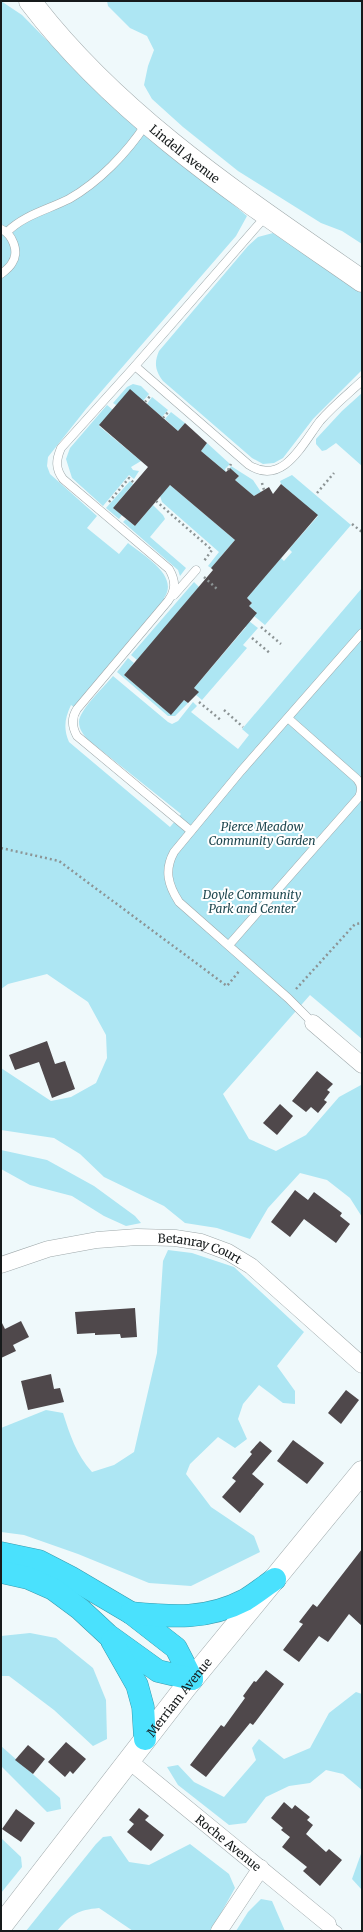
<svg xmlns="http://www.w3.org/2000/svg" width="363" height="1932" viewBox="0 0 363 1932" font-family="Merriweather,serif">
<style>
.green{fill:#ade6f3}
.building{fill:#4f484b}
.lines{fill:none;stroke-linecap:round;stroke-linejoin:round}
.lane-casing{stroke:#9fa9ab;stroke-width:9}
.street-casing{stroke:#9fa9ab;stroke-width:17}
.secondary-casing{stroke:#9fa9ab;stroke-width:23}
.highway-casing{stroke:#389bae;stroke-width:23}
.path{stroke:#8c9495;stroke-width:2.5;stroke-dasharray:2 3;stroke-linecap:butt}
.lane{stroke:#fff;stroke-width:8}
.street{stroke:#fff;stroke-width:16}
.secondary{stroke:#fff;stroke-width:22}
.highway{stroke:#4ae1fd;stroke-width:22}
.labels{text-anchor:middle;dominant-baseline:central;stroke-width:4;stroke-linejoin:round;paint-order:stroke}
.street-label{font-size:12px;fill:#161a1b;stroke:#fff}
.park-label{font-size:12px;font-style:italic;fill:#204951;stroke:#fff}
</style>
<rect width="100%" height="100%" fill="#eff9fb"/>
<g class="green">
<path d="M1 1 22 15 101 95 247 216 236 236 86 409 48 457 47 466 50 474 97 516 87 528 119 554 128 543C143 555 180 576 164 598L168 601 77 709 71 705C65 718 63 728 69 742L170 827 181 814 87 739C83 734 79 729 79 722 79 710 105 686 113 676L168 722 172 724 178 721 193 702 197 706 191 712 238 749 249 735 242 729 362 588V1039L310 995 223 1094 249 1139 276 1151 306 1135 339 1097 361 1085 362 1086V1217L350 1198 327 1180 300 1173 268 1208 250 1239 217 1228 185 1223 164 1206 104 1177 80 1154 54 1138 1 1130V1068L51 1101 71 1097 96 1083 107 1058 106 1035 88 1002 47 974 8 984 1 989Z"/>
<path d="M107 1H362V244L342 231 321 223 238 171 183 127 152 99 144 85 148 66 154 50 147 36 130 28 108 6Z"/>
<path d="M273 233 362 293V370L313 419 283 458 274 463 263 464 252 458 163 381C155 370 154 363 159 351L248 246 258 237Z"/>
<path d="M133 384 141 386 149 394 143 401 116 405 113 403 127 387Z"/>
<path d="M362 393V466L336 443 326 450 322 451 316 444V439L342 411Z"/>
<path d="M152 397 168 410 162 417 147 404Z"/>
<path d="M107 405 113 410 99 426 141 461 131 467 133 470 139 471 134 479 129 475 103 506 72 478 66 459 70 448Z"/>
<path d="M171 412 185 423 178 431 165 419Z"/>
<path d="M207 443 230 464 225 469 226 472 201 451Z"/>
<path d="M231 466 253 480 261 492 254 496 235 480 239 476 230 468Z"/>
<path d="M292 475 351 525 265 625 254 616 256 612 249 606 252 603 247 598 281 558 284 561 292 552 289 549 318 516 281 484 280 481Z"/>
<path d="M130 481 133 484 113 508 122 515 119 519 106 508Z"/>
<path d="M170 485 235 540 211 568 208 566 219 552 162 502 160 496Z"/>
<path d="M153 505 163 515 165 519 150 537 186 568 180 576 178 570 123 522 126 519 135 526Z"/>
<path d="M194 582 199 587 137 660 131 655Z"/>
<path d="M238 621H249L258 628 243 645 247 648 202 700 196 695 198 692 194 688 246 627Z"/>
<path d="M128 658 134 663 124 675 170 714 184 700 188 703 175 716H168L117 672Z"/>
<path d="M1 1150 47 1160 94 1186 135 1216 141 1223 126 1226 104 1216 72 1196 30 1185 1 1169Z"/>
<path d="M168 1250 192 1253 234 1267 304 1332 277 1366 295 1391V1404L283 1403 259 1385 243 1404 238 1419 247 1439 235 1448 218 1437 190 1464 186 1474 211 1507 254 1536 260 1552 191 1586 149 1583 78 1554 24 1535 1 1532V1428L46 1410 63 1413C70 1435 76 1454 92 1472L114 1465 134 1452 157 1353 163 1261Z"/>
<path d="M30 1633 56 1638 93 1668 106 1700 107 1739 93 1746 54 1710 9 1676H1V1636Z"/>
<path d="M356 1692 362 1694V1790L343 1774 326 1770 310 1783 289 1786 266 1797 246 1823 229 1825 178 1785 167 1767 178 1765 194 1782 224 1797 256 1760 252 1748 259 1739 284 1759 310 1748 329 1713Z"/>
<path d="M1 1746 60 1798 61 1809 47 1812 1 1766Z"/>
<path d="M111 1836 129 1862 149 1865 190 1844 229 1874 235 1888 211 1931H133L99 1908C78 1910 71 1914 57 1931H26L96 1844 103 1837Z"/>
<path d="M1 1838 21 1857 22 1867 1 1893Z"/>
<path d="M362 1851V1890L352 1879Z"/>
<path d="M261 1899 272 1901 285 1931H236L248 1912Z"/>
</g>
<g class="building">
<path d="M130 389 178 431 185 423 207 443 201 451 226 472 230 468 239 476 235 480 254 496 269 487 273 494 281 484 318 515 247 598 252 603 249 606 257 613 194 688 199 692 188 703 184 700 171 715 124 675 213 570 211 568 235 540 170 485 135 526 113 508 148 467 99 425Z"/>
<path d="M47 1041 55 1064 65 1061 75 1089 52 1098 39 1062 15 1070 9 1055Z"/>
<path d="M317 1071 333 1084 327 1090 330 1092 324 1100 327 1102 318 1113 311 1107 306 1112 292 1101Z"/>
<path d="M280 1104 293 1116 277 1135 263 1123Z"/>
<path d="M295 1190 308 1200 314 1192 342 1213 340 1216 350 1224 336 1243 304 1219 290 1237 271 1222Z"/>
<path d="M135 1308 137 1337 121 1338 120 1334 95 1335V1333L77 1334 75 1312Z"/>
<path d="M1 1321 5 1329 21 1321 29 1337 13 1345 16 1351 1 1358Z"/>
<path d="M51 1374 54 1389 60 1388 64 1402 28 1410 21 1381Z"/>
<path d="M346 1390 359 1400 341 1424 328 1413Z"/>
<path d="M293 1440 324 1463 307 1484 277 1461Z"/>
<path d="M260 1441 272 1451 252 1474 264 1484 240 1513 222 1497 236 1481 232 1478 252 1454 250 1452Z"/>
<path d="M362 1549V1626L349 1614 328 1642 319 1636 299 1662 283 1650 303 1624 299 1622 313 1604 317 1607Z"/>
<path d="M266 1670 284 1684 253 1725 250 1723 206 1777 190 1765 221 1725 224 1727 245 1698 243 1696 254 1681 256 1682Z"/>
<path d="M66 1742 86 1759 73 1774 70 1771 65 1777 48 1762Z"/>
<path d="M28 1745 45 1759 33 1774 15 1760Z"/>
<path d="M284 1802 292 1809 295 1805 310 1817 307 1820 313 1825 306 1834 326 1852 329 1849 342 1860 320 1886 303 1871 307 1867 282 1847 290 1837 281 1830 283 1828 271 1818Z"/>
<path d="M139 1808 149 1816 145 1820 164 1835 151 1851 127 1832 134 1824 129 1820Z"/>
<path d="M16 1809 35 1823 21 1842 2 1829Z"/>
</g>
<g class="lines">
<g class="lane-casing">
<g id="lane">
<path d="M266 216 135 366 249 465C283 487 303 443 320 421 333 406 348 394 362 381"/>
<path d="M1 229C12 234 20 251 12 263 10 267 5 271 1 274"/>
<path d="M7 232C24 215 47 210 69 199 99 182 127 153 146 124"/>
<path d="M135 366 61 448C56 460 55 468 63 479L169 569C176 581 176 590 168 601L77 709C71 718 72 727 77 736L191 831"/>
<path d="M174 595 196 570"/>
<path d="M229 945 359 797C362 790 362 785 357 779L289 719"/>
<path d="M313 1023 288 998 179 902C168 885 164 870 174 852L241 771 362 633"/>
<path d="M328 1924 338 1931"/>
</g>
</g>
<g class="street-casing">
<g id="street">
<path d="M313 1023 362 1065"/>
<path id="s1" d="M1 1265 48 1249 97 1240 137 1237 175 1238 201 1242 228 1252 251 1266 362 1365"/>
<path id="s2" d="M128 1760 328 1924"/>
<path d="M219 1931 261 1868"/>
</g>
</g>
<g class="secondary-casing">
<g id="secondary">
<path id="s3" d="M30 1C118 117 244 199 362 281"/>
<path id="s4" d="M1 1926 185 1688 362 1472"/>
</g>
</g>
<g class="highway-casing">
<g id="highway">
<path d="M1 1553 39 1561 70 1577 131 1613 176 1648 192 1679"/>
<path d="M1 1572 28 1578 53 1589 80 1609 108 1635 158 1671 192 1679"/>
<path d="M131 1613C172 1617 207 1620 245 1600 255 1594 265 1586 275 1579"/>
<path d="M112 1641 137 1685 143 1707 145 1739"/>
</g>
</g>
<g class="path">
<path d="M145 402 151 395"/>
<path d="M163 418 169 411"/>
<path d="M228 470 231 464"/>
<path d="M262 483 264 490"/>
<path d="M317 493 334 473"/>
<path d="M156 501 212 550 204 561"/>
<path d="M109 502 129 478 134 483"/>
<path d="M352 524 362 532"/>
<path d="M204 577 217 589"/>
<path d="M261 627 281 644"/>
<path d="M252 638 271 654"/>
<path d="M199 702 222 721"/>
<path d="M224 710 243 727"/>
<path d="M1 848 59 861 227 986 240 970"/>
<path d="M296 989 355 924 362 923"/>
</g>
<use href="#lane" class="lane"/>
<use href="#street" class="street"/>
<use href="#secondary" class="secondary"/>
<use href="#highway" class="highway"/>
</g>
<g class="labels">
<g class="street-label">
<text stroke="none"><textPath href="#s3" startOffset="218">Lindell Avenue</textPath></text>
<text stroke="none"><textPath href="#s1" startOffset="204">Betanray Court</textPath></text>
<text stroke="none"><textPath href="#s4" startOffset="290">Merriam Avenue</textPath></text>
<text stroke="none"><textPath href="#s2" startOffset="130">Roche Avenue</textPath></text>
</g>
<g class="park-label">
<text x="262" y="826">Pierce Meadow<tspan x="262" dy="14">Community Garden</tspan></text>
<text x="252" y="894">Doyle Community<tspan x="252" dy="14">Park and Center</tspan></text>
</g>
</g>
<rect width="363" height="1932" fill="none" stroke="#161a1b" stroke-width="4"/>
</svg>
